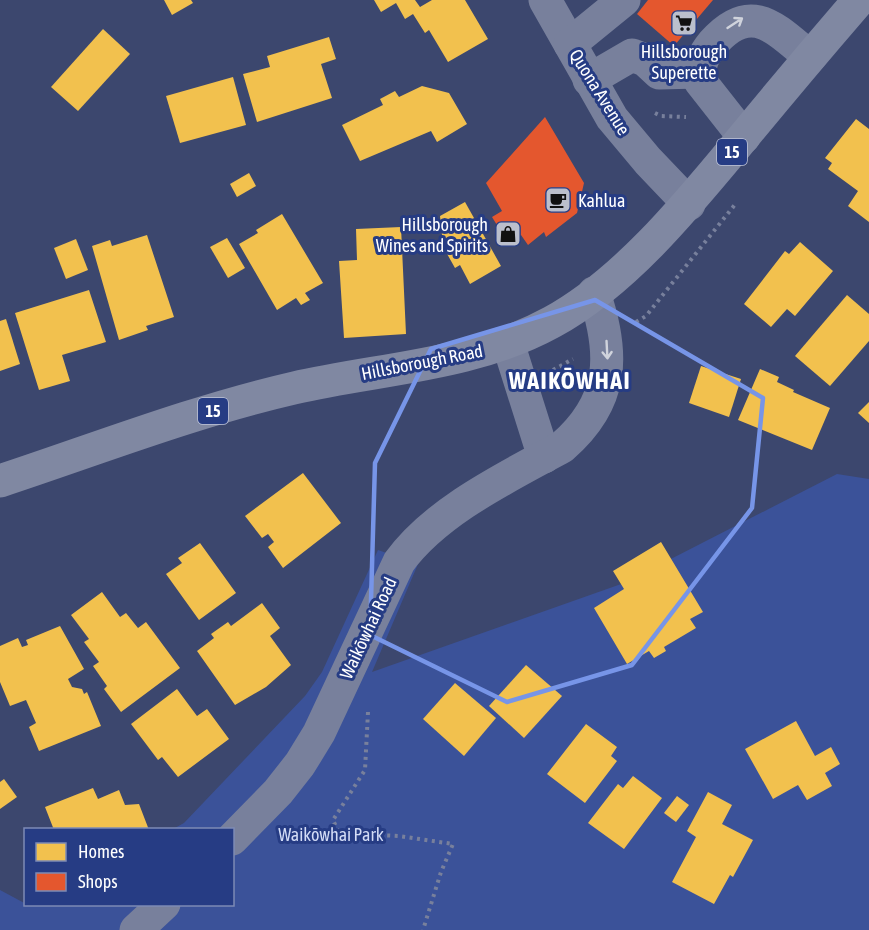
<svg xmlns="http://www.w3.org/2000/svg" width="869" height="930" viewBox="0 0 869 930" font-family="'Asap Condensed',sans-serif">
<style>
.green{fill:#3b5299}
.homes{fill:#f2c14e}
.shops{fill:#e4572e}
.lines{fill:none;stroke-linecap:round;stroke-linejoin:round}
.path{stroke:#78809c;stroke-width:4;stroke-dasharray:3 4.5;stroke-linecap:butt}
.minor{stroke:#78809c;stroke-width:33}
.major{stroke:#8088a2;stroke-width:33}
.oneway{stroke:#d0d3dc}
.marked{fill:none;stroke:#7795e8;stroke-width:4.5;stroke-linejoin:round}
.labels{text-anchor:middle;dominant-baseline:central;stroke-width:6;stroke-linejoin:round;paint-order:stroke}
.shield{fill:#263c84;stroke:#bec4da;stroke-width:1.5}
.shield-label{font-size:16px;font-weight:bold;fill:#fff}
.poi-label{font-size:18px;fill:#fff;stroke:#263c84}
.street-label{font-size:18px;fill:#fff;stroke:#263c84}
.park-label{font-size:18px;fill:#d3dcf6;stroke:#263c84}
.district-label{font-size:24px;font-weight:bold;letter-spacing:1.5px;fill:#fff;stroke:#263c84}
</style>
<rect width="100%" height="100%" fill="#3c476e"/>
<path class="green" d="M837 474 869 479V930H0V890L28 905 232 904V830L173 829 184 823 305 696 322 672 378 550 418 564 372 672 624 583Z"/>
<g class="homes">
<path d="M164 0H191L193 3 172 15Z"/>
<path d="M374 0H415L420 7 432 0H465L488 39 448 62 429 30 425 33 413 14 405 19 396 3 381 12Z"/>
<path d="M103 29 130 54 78 111 51 87Z"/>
<path d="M329 37 336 59 321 64 332 98 257 122 243 74 270 67 267 56Z"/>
<path d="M233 77 246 125 180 143 166 96Z"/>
<path d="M422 86 449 93 467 124 437 142 431 131 360 161 342 125 383 105 380 99 395 91 399 97Z"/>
<path d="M856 119 869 129V222L848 206 858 191 828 169 832 163 825 158Z"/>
<path d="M249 173 256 186 237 197 230 184Z"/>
<path d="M465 202 501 266 470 284 460 265 455 268 446 252 450 249 442 235 440 216Z"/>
<path d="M282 214 323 283 305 293 310 300 301 305 296 298 277 310 239 244 258 233 256 230Z"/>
<path d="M401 227 406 334 344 338 339 261 357 260 356 229Z"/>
<path d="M147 235 174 317 146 326 148 330 119 340 92 246 110 240 112 246Z"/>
<path d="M227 238 245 268 228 278 210 247Z"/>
<path d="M76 239 88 270 66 279 54 248Z"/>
<path d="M800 242 833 271 795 316 787 309 771 327 744 304 785 251 789 254Z"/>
<path d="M89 290 106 342 62 355 70 381 39 390 15 313Z"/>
<path d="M847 295 869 314V341L830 386 795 356Z"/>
<path d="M6 319 20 364 0 371V321Z"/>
<path d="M701 366 741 379 729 417 689 403Z"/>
<path d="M760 369 779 377 777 382 794 390 793 392 830 408 812 450 738 420Z"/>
<path d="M869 402V423L858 413Z"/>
<path d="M303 473 341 523 283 568 268 547 274 542 268 534 262 538 245 516Z"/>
<path d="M661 542 703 612 690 619 696 628 664 647 666 651 654 658 649 651 627 664 594 608 624 589 613 571Z"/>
<path d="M200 543 236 593 199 620 166 574 182 563 178 558Z"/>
<path d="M102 592 120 617 126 613 138 628 146 622 180 668 121 712 104 689 107 686 93 666 99 662 84 642 89 639 71 615Z"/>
<path d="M262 603 280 628 270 636 291 665 266 687 235 705 197 651 214 638 211 634 228 622 231 626Z"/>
<path d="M60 626 84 669 68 679 72 687 82 689 84 694 87 692 101 726 39 751 29 727 36 723 26 700 10 706 0 682V646L18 638 22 647 28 645 26 640Z"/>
<path d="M526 665 562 696 524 738 489 706Z"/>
<path d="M455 683 496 718 464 756 423 719Z"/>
<path d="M177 689 197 716 207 709 229 739 178 777 162 757 158 760 131 724Z"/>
<path d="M796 721 815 756 831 747 840 764 825 773 832 786 807 800 798 785 773 799 745 749Z"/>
<path d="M586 724 617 747 611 756 617 761 585 803 547 774Z"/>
<path d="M633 776 662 798 624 849 588 823 618 784 623 788Z"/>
<path d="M4 779 17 797 0 809V782Z"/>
<path d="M93 788 98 799 119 790 125 805 139 804 149 830H54L45 807Z"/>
<path d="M708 792 732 805 722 824 753 840 733 877 730 875 714 904 672 882 696 837 687 831Z"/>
<path d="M677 796 689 805 676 822 664 813Z"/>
</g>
<g class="shops">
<path d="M648 0H713L674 46 637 14Z"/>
<path d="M545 117 584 183 577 213 546 237 544 232 528 245 521 235 508 243 492 217 502 211 486 183Z"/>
</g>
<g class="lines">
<g class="path">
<path d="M655 113 661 116 686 117"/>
<path d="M636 322 646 316 737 202"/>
<path d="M553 370 573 359"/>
<path d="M368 712 365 770 333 820 339 833 399 836 453 844 441 872 423 930"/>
</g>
<g class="minor">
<path d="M545 0 612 118 648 161 689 204"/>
<path d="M570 44 624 0"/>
<path d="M589 80 632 55 645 60 659 73 698 72"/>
<path d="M744 137 700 81C697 67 704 54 713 43 751 0 775 28 810 57"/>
<path d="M508 343 544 457"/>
<path d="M232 839 278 792 300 764 319 733 399 562C436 511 507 477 562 447 614 402 615 355 594 293"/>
<path d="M136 930 164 904"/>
</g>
<path class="major" d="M0 481C97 449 194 411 294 388 381 368 472 366 552 322 627 281 692 199 746 134 783 89 821 44 859 0"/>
</g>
<defs><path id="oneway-shaft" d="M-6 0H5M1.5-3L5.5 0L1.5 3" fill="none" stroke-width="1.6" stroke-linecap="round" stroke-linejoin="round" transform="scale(1.5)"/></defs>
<g class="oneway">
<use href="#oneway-shaft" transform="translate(735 23) rotate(-33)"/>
<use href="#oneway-shaft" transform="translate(607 350) rotate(87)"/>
</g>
<path class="marked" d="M595 300 763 398 752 508 632 665 507 702 370 635 375 463 431 349Z"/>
<defs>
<g id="supermarket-square" transform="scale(1.35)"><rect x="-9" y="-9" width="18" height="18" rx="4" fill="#bbbfcc" stroke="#263c84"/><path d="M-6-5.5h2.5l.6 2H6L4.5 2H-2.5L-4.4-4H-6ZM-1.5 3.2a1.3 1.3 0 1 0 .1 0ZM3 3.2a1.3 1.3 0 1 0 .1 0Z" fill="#111"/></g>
<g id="cafe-square" transform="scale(1.35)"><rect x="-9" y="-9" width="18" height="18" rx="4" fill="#bbbfcc" stroke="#263c84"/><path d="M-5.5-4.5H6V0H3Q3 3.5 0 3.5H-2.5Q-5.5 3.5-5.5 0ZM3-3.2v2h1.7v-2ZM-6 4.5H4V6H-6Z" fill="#111"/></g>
<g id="shop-square" transform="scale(1.35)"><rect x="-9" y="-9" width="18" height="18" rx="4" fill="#bbbfcc" stroke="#263c84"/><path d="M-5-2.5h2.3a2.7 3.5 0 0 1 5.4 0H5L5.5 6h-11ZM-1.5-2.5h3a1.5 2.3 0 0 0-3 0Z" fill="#111"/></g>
</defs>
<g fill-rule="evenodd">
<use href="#supermarket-square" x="684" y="23"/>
<use href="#cafe-square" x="558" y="200"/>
<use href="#shop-square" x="508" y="234"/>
</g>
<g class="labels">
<g class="shield">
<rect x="717" y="139" width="30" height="26" rx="4.5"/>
<rect x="198" y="398" width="30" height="26" rx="4.5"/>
</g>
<g class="shield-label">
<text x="732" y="152">15</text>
<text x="213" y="411">15</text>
</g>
<g class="poi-label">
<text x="684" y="51">Hillsborough<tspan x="684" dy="21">Superette</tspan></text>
<text x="578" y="200" text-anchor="start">Kahlua</text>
<text x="488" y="224" text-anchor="end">Hillsborough<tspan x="488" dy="21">Wines and Spirits</tspan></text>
</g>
<g class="street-label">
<text transform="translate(600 92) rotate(58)">Quona Avenue</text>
<text transform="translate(422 362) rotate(-11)">Hillsborough Road</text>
<text transform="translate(368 628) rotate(-65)">Waikōwhai Road</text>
</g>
<g class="park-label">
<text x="331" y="834">Waikōwhai Park</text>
</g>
<g class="district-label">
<text x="570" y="380">WAIKŌWHAI</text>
</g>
</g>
<rect x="24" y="828" width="210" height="78" fill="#263c84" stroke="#7d8ab5" stroke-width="1.5"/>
<rect x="36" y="843" width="30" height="18" fill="#f2c14e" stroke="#7d8ab5" stroke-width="1.5"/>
<text x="78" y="858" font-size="18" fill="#ffffff">Homes</text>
<rect x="36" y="873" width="30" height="18" fill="#e4572e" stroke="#7d8ab5" stroke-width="1.5"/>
<text x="78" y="888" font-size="18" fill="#ffffff">Shops</text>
</svg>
